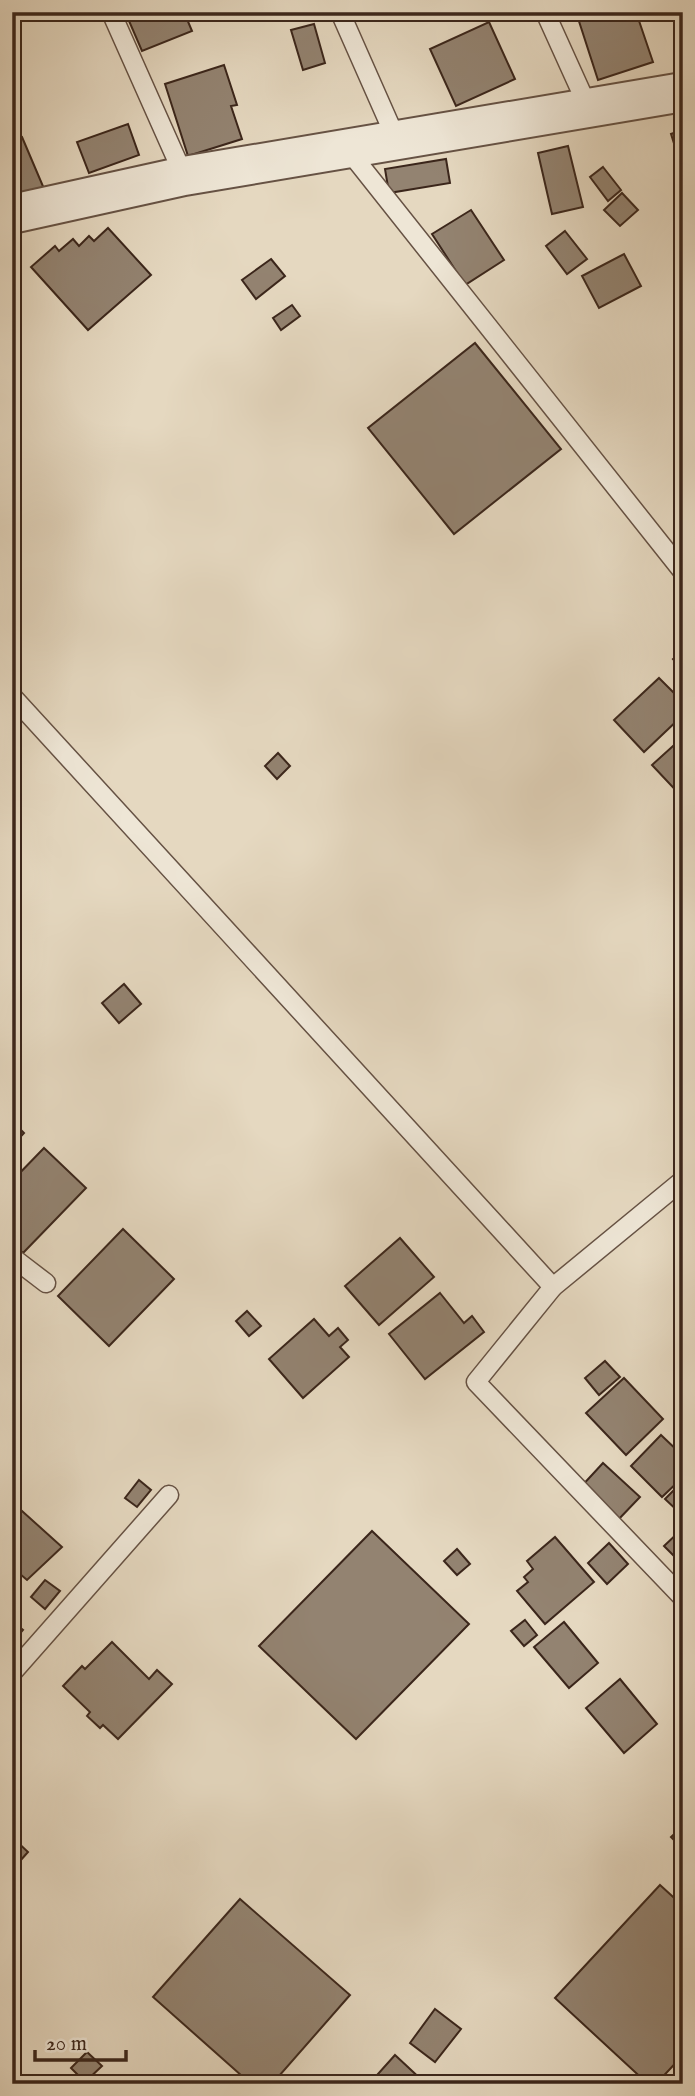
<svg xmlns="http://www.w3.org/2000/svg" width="695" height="2096" viewBox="0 0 695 2096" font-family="'IM FELL English',serif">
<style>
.building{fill:#938371;stroke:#3b261b;stroke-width:2}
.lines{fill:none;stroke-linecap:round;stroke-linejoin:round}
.service-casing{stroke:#665244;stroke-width:21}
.tertiary-casing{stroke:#665244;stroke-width:42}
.service{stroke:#eee6d6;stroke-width:18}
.tertiary{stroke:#eee6d6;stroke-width:38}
</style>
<rect width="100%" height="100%" fill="#e5d8c0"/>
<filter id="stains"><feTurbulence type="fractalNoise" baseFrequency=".00286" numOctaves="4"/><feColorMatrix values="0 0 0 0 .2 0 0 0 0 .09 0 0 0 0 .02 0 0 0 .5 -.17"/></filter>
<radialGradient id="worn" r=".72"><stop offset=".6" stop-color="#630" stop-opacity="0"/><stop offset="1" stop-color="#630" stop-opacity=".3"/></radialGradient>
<g class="building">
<path d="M130 12H184L192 31 142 51 126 14Z"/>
<path d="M576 12H636L653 62 598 80Z"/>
<path d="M489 22 515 79 456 106 430 49Z"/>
<path d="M314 24 325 63 303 70 291 30Z"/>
<path d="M224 65 237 105 231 106 242 139 188 156 165 84Z"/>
<path d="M128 124 139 155 89 173 77 142Z"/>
<path d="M683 130V172L671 134Z"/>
<path d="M22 137 45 191 12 206V141Z"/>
<path d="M568 146 583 207 552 214 538 153Z"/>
<path d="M446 159 450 183 389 193 385 169Z"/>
<path d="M603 167 621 190 608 201 590 177Z"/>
<path d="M622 193 638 210 620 226 604 210Z"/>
<path d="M471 210 504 260 465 285 432 234Z"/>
<path d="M108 228 151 275 88 330 31 267 55 246 59 251 73 239 79 246 89 236 94 241Z"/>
<path d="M565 231 587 259 567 274 546 246Z"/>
<path d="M624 254 641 286 599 308 582 276Z"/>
<path d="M271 259 285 276 256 299 242 280Z"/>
<path d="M292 305 300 316 281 330 273 318Z"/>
<path d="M475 343 561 449 454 534 368 428Z"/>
<path d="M683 651V670L673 659Z"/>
<path d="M659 678 683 702V715L644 752 614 720Z"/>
<path d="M683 737V798L652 765Z"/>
<path d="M278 753 290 766 277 779 265 766Z"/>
<path d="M124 984 141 1004 119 1023 102 1003Z"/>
<path d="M12 1121 24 1133 12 1146Z"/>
<path d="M44 1148 86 1188 23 1253 12 1243V1181Z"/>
<path d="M123 1229 174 1279 109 1346 58 1296Z"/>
<path d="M400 1238 434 1277 379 1325 345 1286Z"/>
<path d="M440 1293 464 1323 472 1316 484 1332 425 1379 389 1334Z"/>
<path d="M247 1311 261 1326 249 1336 236 1321Z"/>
<path d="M314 1319 329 1336 338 1328 348 1340 340 1347 349 1357 303 1398 269 1359Z"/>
<path d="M605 1361 620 1377 599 1395 585 1378Z"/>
<path d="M624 1378 663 1419 626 1455 586 1413Z"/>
<path d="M661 1435 683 1456V1477L662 1497 631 1466Z"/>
<path d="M603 1463 640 1497 616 1522 579 1489Z"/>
<path d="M139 1480 151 1490 137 1507 125 1498Z"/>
<path d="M683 1481V1516L665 1499Z"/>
<path d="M12 1502 62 1547 27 1580 12 1567Z"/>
<path d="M683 1528V1563L682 1564 664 1546Z"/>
<path d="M372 1531 469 1624 356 1739 259 1646Z"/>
<path d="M555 1537 594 1582 545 1624 517 1591 528 1582 524 1577 533 1569 527 1561Z"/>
<path d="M609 1543 628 1564 607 1584 588 1563Z"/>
<path d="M457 1549 470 1564 457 1575 444 1561Z"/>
<path d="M45 1580 60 1591 45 1609 31 1597Z"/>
<path d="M525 1620 537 1635 524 1646 511 1631Z"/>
<path d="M12 1621 23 1630 12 1643Z"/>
<path d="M564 1622 598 1663 569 1688 534 1647Z"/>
<path d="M112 1642 149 1679 157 1670 172 1684 118 1739 103 1725 100 1728 87 1716 90 1712 63 1686 82 1666 85 1669Z"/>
<path d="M620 1679 657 1724 624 1753 586 1708Z"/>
<path d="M683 1826V1849L671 1837Z"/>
<path d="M12 1837 28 1852 12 1870Z"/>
<path d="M660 1885 683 1906V2055L656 2084H648L555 1998Z"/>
<path d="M240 1899 350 1995 272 2084H251L153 1997Z"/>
<path d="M435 2009 461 2029 435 2062 410 2043Z"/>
<path d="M87 2052 102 2066 85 2082 71 2068Z"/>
<path d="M395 2055 425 2083V2084H369Z"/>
</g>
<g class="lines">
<g class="service-casing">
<g id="service">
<path d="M111 12 184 176"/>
<path d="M340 12 397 141"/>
<path d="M545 12 588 107"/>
<path d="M348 150 683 572"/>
<path d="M12 696 553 1287"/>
<path d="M683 1180 553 1287 476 1382 683 1598"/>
<path d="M12 1257 46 1283"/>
<path d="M12 1673 169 1495"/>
</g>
</g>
<g class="tertiary-casing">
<path id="tertiary" d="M12 214 184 176 683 92"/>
</g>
<use href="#service" class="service"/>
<use href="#tertiary" class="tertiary"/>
</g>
<rect width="695" height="2096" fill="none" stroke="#e5d8c0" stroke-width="42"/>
<rect x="14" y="14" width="667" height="2068" fill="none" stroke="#3b261b" stroke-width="3.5"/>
<rect x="21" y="21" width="653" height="2054" fill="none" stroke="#3b261b" stroke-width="2"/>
<path d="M35 2050v10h91v-10" fill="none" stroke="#3b261b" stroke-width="3.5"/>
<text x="46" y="2050" font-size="21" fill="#3b261b" stroke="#eee6d6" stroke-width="5" paint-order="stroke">20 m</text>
<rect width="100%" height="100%" filter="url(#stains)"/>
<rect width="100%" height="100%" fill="url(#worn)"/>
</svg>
